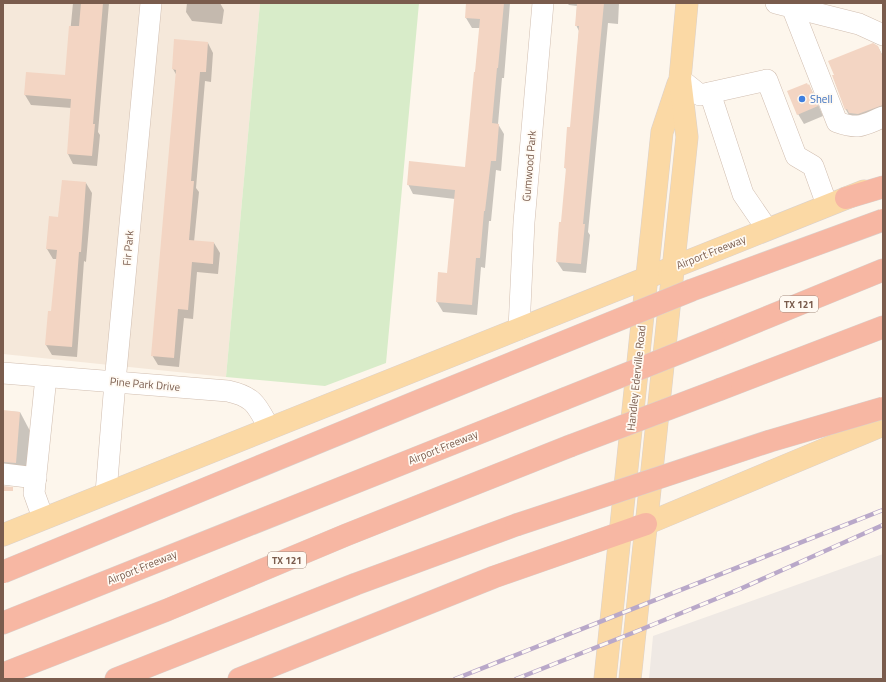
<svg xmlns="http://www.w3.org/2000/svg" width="886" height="682" viewBox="0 0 886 682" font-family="'Titillium Web',sans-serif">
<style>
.residential{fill:#f5e8da}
.industrial{fill:#efe9e4}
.green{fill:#d8ecc9}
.shadow{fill:#0003}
.building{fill:#f3d5c3}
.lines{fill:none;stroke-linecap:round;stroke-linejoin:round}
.minor-casing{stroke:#d1beb0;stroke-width:22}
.major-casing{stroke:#dad1cd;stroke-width:23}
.highway-casing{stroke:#dad1cd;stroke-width:23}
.minor{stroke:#fff;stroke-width:21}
.major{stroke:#fbd9a5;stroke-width:22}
.highway{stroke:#f7b7a3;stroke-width:22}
.rail-casing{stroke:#b9a8c9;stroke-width:4.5}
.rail{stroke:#fffaf3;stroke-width:3;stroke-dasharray:9;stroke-linecap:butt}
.highway-bridge-casing{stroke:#dad1cd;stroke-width:23;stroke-linecap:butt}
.highway-bridge{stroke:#f7b7a3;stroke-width:22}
.shop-dot{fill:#3f7fe0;stroke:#fffaf3;stroke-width:1.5}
.labels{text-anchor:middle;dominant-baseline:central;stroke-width:3.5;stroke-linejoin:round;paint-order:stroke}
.shield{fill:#fffaf3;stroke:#a28b7f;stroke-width:1}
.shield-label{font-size:10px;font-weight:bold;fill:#7a5c4d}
.shop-label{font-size:11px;fill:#366cbe;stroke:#fffaf3;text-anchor:start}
.street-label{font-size:11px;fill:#7a5c4d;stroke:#fffaf3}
</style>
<rect width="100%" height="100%" fill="#fdf6ec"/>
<path class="residential" d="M3 3H260L226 377 3 354Z"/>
<path class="industrial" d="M883 554V679H649L653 636Z"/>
<path class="green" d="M260 3H419L386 363 325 386 226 377Z"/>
<g class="shadow">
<path d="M73 3H109L98 132 100 135 97 166 73 164 68 154 72 108 31 105 25 95 66 76Z"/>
<path d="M187 3H220L224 10 222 24 192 21 186 12Z"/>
<path d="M467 3H510L504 78H502L498 124 504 134 501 171 496 170 491 221H489L485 268 481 267 477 315 443 312 437 302 448 274 455 199 413 194 408 184 466 168 480 28H472L466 18Z"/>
<path d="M567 3H619L618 24 608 23 588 232 590 235 586 273 563 271 557 262 562 223 567 172 565 167 571 128 579 31 576 25 577 6 569 5Z"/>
<path d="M208 43 213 53 211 82 205 81 196 188 199 192 194 242 214 243 220 253 218 274 197 272 193 319 184 318 179 367 158 365 152 355 177 76 173 69Z"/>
<path d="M878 47 883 56V122L855 125 846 110 833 76Z"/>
<path d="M809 85 814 95 823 116 804 124 798 114Z"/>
<path d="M86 183 92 193 86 262 84 261 77 357 52 355 46 345 52 312 57 259H53L47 249 59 218Z"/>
<path d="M3 411 20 412 30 431 26 481 3 484Z"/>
</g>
<g class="building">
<path d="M81 3H103L93 124H95L92 156 67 154 71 99 24 95 26 72 65 75 69 26H79Z"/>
<path d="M466 3H504L498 68H497L492 123 499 124 496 161H491L485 211H484L480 258H476L472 305 436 302 438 272 447 273 455 190 407 185 409 161 465 167 474 72H475L480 19 465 18Z"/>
<path d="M577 3H604L583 224H585L581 264 556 262 559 222H561L566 168H564L567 127H570L579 26H575Z"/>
<path d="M174 39 208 42 206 72H200L191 181H194L189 240 214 242 213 264 192 262 188 310 178 309 174 358 151 356 176 70 172 69Z"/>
<path d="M873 43 878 46 883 57V105L858 114 849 113 847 109 845 110 832 75H834L828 61Z"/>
<path d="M807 83 808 85 809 84 818 106 797 115 787 91Z"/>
<path d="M62 180 86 182 81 252H79L72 347 45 345 48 311H51L57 250 46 249 49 216 58 217Z"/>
<path d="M3 410 20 412 16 463 3 462Z"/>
<path d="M3 486 13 487V491H3Z"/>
</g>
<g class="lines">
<g class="minor-casing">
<g id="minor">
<path d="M776 3 859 24 883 35"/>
<path d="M792 7 837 122C859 130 863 125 883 117"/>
<path d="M680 79 700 95 767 80 796 156 813 166 827 205"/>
<path d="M710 93 743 194 767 229"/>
<path d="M519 329 524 222 543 3"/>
<path d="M3 373 228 391C255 397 257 406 269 428"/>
<path d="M3 474 36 478"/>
<path d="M106 493 115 382 151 3"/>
<path d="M43 518 34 493 46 377"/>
</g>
</g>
<g class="major-casing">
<g id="major">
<path d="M646 524 883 425"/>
<path d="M3 535 864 191"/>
<path d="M605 679 662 132 678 84"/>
<path d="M630 679 687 137 680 79 687 3"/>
</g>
</g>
<g class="highway-casing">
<g id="highway">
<path d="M846 198 883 187"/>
<path d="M714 339 883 270"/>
<path d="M721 389 883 327"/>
<path d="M3 623 564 399"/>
<path d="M3 674 167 610 346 535 570 446"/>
<path d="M116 679 356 584 516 525"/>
<path d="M239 679 494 577 646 524"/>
</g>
</g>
<use href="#minor" class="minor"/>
<use href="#major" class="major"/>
<use href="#highway" class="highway"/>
<g class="rail-casing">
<g id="rail">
<path d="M455 679 883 510"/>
<path d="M516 679 635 632 740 589 883 525"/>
</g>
</g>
<use href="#rail" class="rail"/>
<g class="highway-bridge-casing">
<g id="highway-bridge">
<path d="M564 399 714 339"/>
<path d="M570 446 721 389"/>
<path d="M516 525 770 441 883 408"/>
<path d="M3 572 421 400 692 290 883 220"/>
</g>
</g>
<use href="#highway-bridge" class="highway-bridge"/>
</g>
<circle class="shop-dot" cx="802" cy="99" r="4"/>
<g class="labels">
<g class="shield">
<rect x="780" y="296" width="38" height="16" rx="3"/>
<rect x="268" y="552" width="38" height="16" rx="3"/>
</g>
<g class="shield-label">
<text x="799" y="304">TX 121</text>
<text x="287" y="560">TX 121</text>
</g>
<g class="shop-label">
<text x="810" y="99">Shell</text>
</g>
<g class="street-label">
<text transform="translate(529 166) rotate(-85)">Gumwood Park</text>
<text transform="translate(128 248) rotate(-85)">Fir Park</text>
<text transform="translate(711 252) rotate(-22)">Airport Freeway</text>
<text transform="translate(636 378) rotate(-84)">Handley Ederville Road</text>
<text transform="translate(145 384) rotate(5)">Pine Park Drive</text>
<text transform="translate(443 447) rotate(-22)">Airport Freeway</text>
<text transform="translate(142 567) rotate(-22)">Airport Freeway</text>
</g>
</g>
<rect width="886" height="682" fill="none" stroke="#7a5c4d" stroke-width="8"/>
</svg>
